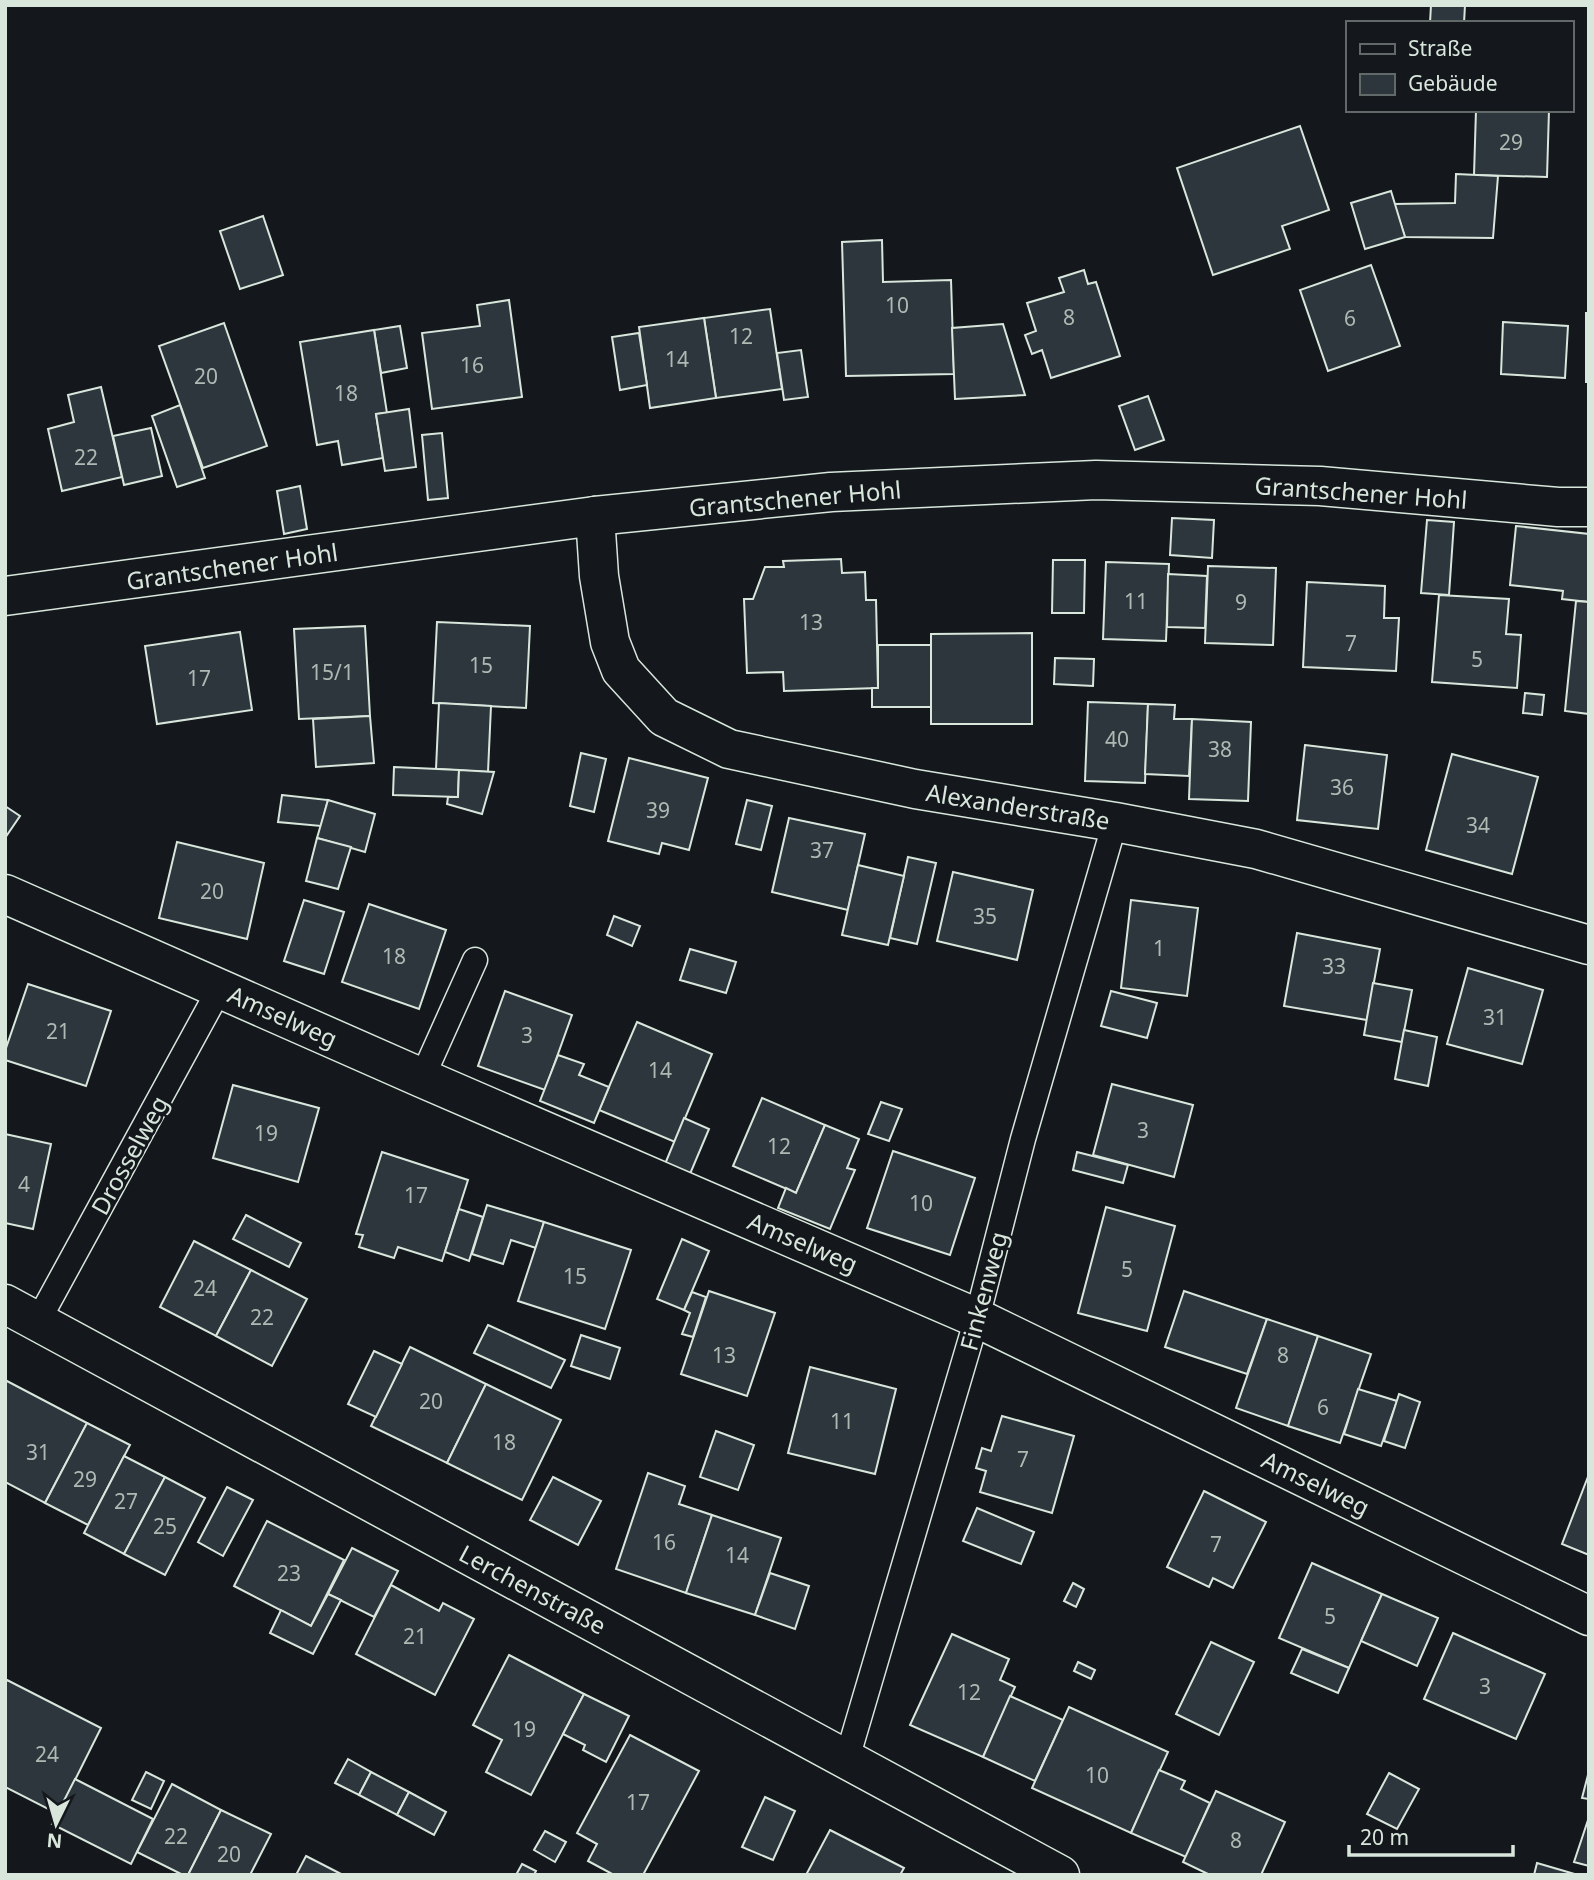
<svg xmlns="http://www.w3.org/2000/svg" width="1594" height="1880" viewBox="0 0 1594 1880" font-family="'Noto Sans',sans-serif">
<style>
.building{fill:#2c363c;stroke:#d8e6dc;stroke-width:2}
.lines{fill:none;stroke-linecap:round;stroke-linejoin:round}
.service-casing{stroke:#d8e6dc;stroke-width:27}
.minor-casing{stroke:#d8e6dc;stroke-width:41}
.service{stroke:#14181c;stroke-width:24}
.minor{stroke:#14181c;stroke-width:38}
.labels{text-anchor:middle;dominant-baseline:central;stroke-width:5;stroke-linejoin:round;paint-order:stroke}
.number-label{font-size:21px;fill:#adbab4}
.street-label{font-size:24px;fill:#d8e6dc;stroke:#14181c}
</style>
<rect width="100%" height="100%" fill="#14181c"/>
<g class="building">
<path d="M1431 5H1465L1464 23H1430Z"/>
<path d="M1476 110H1549L1547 177 1474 175Z"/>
<path d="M1300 126 1329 210 1282 226 1290 249 1213 275 1177 168Z"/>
<path d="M1456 174 1498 176 1493 238 1405 237 1394 204 1455 203Z"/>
<path d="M1391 191 1405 237 1365 249 1351 203Z"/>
<path d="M263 216 283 275 240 289 220 231Z"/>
<path d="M882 240 883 282 951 280 954 374 846 376 842 242Z"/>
<path d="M1371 265 1400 346 1328 371 1300 290Z"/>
<path d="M1084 270 1088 284 1096 282 1120 356 1051 378 1042 350 1032 354 1025 335 1036 331 1027 303 1064 292 1059 278Z"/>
<path d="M509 300 522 397 432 409 422 333 480 326 477 305Z"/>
<path d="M770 309 782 389 716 398 704 318Z"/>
<rect x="1586" y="313" width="3" height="69"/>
<path d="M704 318 716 398 650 408 639 327Z"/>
<path d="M1503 322 1568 326 1565 378 1501 374Z"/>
<path d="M224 323 267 446 203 468 159 346Z"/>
<path d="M1003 324 1025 395 955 399 952 328Z"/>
<path d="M400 326 407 368 381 373 374 330Z"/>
<path d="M374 330 387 413 376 414 383 458 342 465 338 441 317 445 300 342Z"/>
<path d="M639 333 647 385 620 390 612 337Z"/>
<path d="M801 350 808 397 784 400 777 353Z"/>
<path d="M101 387 122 477 62 491 48 429 74 422 68 395Z"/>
<path d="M1148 396 1164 440 1135 450 1119 406Z"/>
<path d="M180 405 205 478 177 487 152 416Z"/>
<path d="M409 409 416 467 385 471 376 414Z"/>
<path d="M151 428 162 476 124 485 113 436Z"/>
<path d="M442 433 448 498 428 500 422 435Z"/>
<path d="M300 486 307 529 284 534 277 491Z"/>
<path d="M1172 518 1214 520 1212 558 1170 555Z"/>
<path d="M1427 520 1454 522 1449 595 1421 593Z"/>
<path d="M1516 526 1589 534V602L1562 599 1563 591 1510 585Z"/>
<path d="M841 559 842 573 865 572 866 600H876L878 688 784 691 783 672 747 673 744 599H753L765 567H784L783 561Z"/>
<path d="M1053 560H1085L1084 613H1052Z"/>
<path d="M1106 562 1169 564 1166 641 1103 639Z"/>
<path d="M1208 566 1276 568 1273 645 1205 643Z"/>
<path d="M1168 574 1207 576 1205 628 1167 627Z"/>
<path d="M1307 582 1385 586 1384 618H1399L1396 671 1303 667Z"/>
<path d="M1439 595 1509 599 1506 634 1521 635 1517 688 1432 682Z"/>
<path d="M1576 601 1589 602V714L1565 711Z"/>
<path d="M437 622 530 626 526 708 433 703Z"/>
<path d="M365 626 370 716 299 719 294 629Z"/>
<path d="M240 632 252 710 157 724 145 646Z"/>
<path d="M1032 633V724H931V634Z"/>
<path d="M878 645H931V707H872V688H878Z"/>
<path d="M1055 658 1094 659 1093 686 1054 684Z"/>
<path d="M1525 693 1544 695 1542 715 1523 713Z"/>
<path d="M1088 702 1148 704 1145 783 1085 781Z"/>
<path d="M439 703 491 706 488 772 436 769Z"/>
<path d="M1148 704 1175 705 1174 719H1192L1189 776 1145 774Z"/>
<path d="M370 716 374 763 316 767 313 719Z"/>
<path d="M1192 719 1251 722 1248 801 1189 799Z"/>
<path d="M1305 745 1387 755 1378 829 1297 820Z"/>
<path d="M581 753 606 759 594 812 570 806Z"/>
<path d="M1452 754 1538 777 1512 874 1426 850Z"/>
<path d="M629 758 708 778 689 850 662 843 659 854 608 841Z"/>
<path d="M394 767 459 770 458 797 393 795Z"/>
<path d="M459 770 494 772 482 814 447 804 448 797H458Z"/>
<path d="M282 795 328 800 321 826 278 822Z"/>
<path d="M328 800 375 814 365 852 317 838Z"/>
<path d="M747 800 772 806 761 850 736 844Z"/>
<path d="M5 806 20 816 5 838Z"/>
<path d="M789 818 865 834 848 910 772 892Z"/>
<path d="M317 838 351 847 338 889 306 881Z"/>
<path d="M177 842 264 863 247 939 159 918Z"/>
<path d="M908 857 936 863 917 944 890 938Z"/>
<path d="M858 865 904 876 888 945 842 935Z"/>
<path d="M953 872 1033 890 1017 960 937 941Z"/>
<path d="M304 900 344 912 324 974 284 961Z"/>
<path d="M1131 900 1198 908 1187 996 1121 988Z"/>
<path d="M369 904 446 930 419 1009 342 982Z"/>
<path d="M614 916 640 926 632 946 607 935Z"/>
<path d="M1297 933 1380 949 1367 1020 1284 1006Z"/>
<path d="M690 949 736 962 726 993 680 980Z"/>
<path d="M1468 968 1543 990 1522 1064 1447 1044Z"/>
<path d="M1373 983 1412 990 1402 1042 1364 1035Z"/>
<path d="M28 984 111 1011 86 1086 5 1060V1051Z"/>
<path d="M505 991 572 1015 545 1090 478 1066Z"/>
<path d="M1111 991 1157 1003 1147 1038 1101 1026Z"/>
<path d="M637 1022 712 1054 675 1142 599 1110Z"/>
<path d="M1404 1030 1437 1037 1428 1086 1395 1079Z"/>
<path d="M558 1055 584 1064 579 1075 609 1087 594 1123 540 1101Z"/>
<path d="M1112 1084 1193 1105 1174 1177 1093 1155Z"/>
<path d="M233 1085 319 1108 298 1182 213 1158Z"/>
<path d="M762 1098 825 1125 796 1193 733 1166Z"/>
<path d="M881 1102 902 1109 889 1141 868 1134Z"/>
<path d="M684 1118 709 1129 690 1174 665 1164Z"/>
<path d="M825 1125 859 1139 847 1168 855 1170 830 1229 778 1208 786 1188 796 1193Z"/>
<path d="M5 1134 51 1144 33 1229 5 1223Z"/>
<path d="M893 1151 975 1178 950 1255 867 1228Z"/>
<path d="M382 1152 468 1180 442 1261 398 1247 394 1258 359 1247 363 1235 356 1234Z"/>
<path d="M1077 1152 1128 1165 1123 1183 1073 1170Z"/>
<path d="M487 1205 544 1222 536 1248 511 1240 503 1264 472 1254Z"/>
<path d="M1106 1207 1175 1226 1147 1331 1078 1313Z"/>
<path d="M459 1209 483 1217 469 1261 445 1252Z"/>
<path d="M246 1215 301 1243 289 1267 233 1239Z"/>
<path d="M544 1222 631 1250 605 1329 518 1301Z"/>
<path d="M682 1239 709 1251 684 1310 657 1299Z"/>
<path d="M194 1241 251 1270 216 1336 160 1307Z"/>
<path d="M251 1270 307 1299 272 1366 216 1336Z"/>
<path d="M709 1291 775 1313 747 1396 681 1374Z"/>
<path d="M1184 1291 1267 1319 1247 1374 1165 1347Z"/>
<path d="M692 1292 706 1297 693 1337 682 1334 690 1313 684 1310Z"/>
<path d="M1267 1319 1318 1336 1288 1426 1236 1408Z"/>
<path d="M488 1325 565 1360 551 1388 474 1353Z"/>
<path d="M581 1335 620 1348 610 1379 571 1366Z"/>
<path d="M1318 1336 1371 1354 1340 1443 1288 1426Z"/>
<path d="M410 1347 486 1384 447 1463 371 1426Z"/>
<path d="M374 1351 402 1364 376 1417 348 1404Z"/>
<path d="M810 1367 896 1389 875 1474 788 1453Z"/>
<path d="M5 1380 87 1423 45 1503 5 1482Z"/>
<path d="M486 1384 561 1420 522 1500 447 1463Z"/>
<path d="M1358 1389 1397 1401 1381 1446 1344 1434Z"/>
<path d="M1399 1394 1420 1402 1405 1448 1384 1441Z"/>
<path d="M1002 1416 1074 1436 1052 1513 980 1492 986 1471 976 1468 982 1448 991 1451Z"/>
<path d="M87 1423 130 1445 88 1525 45 1503Z"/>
<path d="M716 1431 754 1445 738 1490 700 1477Z"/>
<path d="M124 1456 165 1477 124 1554 84 1533Z"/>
<path d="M648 1473 685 1486 679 1504 712 1515 686 1593 616 1569Z"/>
<path d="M1589 1474V1555L1562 1544Z"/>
<path d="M165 1477 205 1498 165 1575 124 1554Z"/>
<path d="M553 1477 601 1501 578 1545 530 1520Z"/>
<path d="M227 1487 253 1500 223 1556 198 1542Z"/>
<path d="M1204 1491 1266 1522 1233 1588 1213 1578 1209 1587 1167 1567Z"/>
<path d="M977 1508 1034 1532 1021 1564 963 1541Z"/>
<path d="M712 1515 781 1538 755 1615 686 1593Z"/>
<path d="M267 1521 344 1560 311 1626 234 1586Z"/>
<path d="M352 1548 398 1571 374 1617 328 1594Z"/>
<path d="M1312 1563 1382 1594 1349 1668 1279 1638Z"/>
<path d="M770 1573 809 1586 795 1629 755 1615Z"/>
<path d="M1073 1583 1084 1589 1076 1607 1064 1601Z"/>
<path d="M391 1585 439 1611 443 1603 474 1619 435 1695 356 1654Z"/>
<path d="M328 1594 341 1600 313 1654 270 1633 281 1610 311 1626Z"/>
<path d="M1382 1594 1438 1618 1417 1666 1361 1641Z"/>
<path d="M1453 1633 1545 1674 1516 1739 1424 1699Z"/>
<path d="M952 1634 1009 1659 1000 1680 1015 1687 983 1757 910 1725Z"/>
<path d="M1211 1642 1254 1662 1219 1735 1176 1714Z"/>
<path d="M1302 1649 1349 1668 1338 1693 1291 1673Z"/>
<path d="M509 1655 584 1694 531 1795 486 1772 502 1740 473 1725Z"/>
<path d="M1078 1662 1095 1670 1091 1679 1074 1671Z"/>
<path d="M7 1680 101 1728 58 1814 5 1787V1684Z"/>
<path d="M584 1694 629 1716 606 1762 583 1750 585 1745 563 1734Z"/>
<path d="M1010 1696 1063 1720 1035 1781 983 1757Z"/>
<path d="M1069 1707 1168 1752 1131 1833 1032 1788Z"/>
<path d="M630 1735 699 1771 643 1875H614L588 1861 597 1844 577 1833Z"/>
<path d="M348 1759 371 1772 359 1795 335 1783Z"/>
<path d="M1159 1770 1185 1781 1181 1789 1210 1803 1186 1857 1131 1833Z"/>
<path d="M1589 1771V1799L1582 1798Z"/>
<path d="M146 1772 164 1781 151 1809 132 1800Z"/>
<path d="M371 1772 409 1792 397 1815 359 1795Z"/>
<path d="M1389 1773 1419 1789 1397 1829 1367 1814Z"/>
<path d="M75 1779 153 1819 131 1864 52 1824Z"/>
<path d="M172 1784 221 1810 188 1875H183L137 1852Z"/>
<path d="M1216 1791 1285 1822 1261 1875H1210L1183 1862Z"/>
<path d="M409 1792 446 1812 434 1835 397 1815Z"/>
<path d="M765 1797 795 1811 773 1860 742 1847Z"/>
<path d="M221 1810 271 1834 250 1875H188Z"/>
<path d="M1589 1817V1866L1574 1862Z"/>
<path d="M830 1830 904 1868 900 1875H806Z"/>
<path d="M545 1831 566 1842 555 1862 534 1850Z"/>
<path d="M306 1856 343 1875H296Z"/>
<path d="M1537 1863 1578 1875H1534Z"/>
<path d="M522 1864 536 1871 534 1875H516Z"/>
</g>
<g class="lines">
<g class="service-casing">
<g id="service">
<path d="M422 1078 475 960"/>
<path d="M38 1321 220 988"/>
<path d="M844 1758 851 1745 977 1318 1023 1139 1115 822"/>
</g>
</g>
<g class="minor-casing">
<g id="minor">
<path d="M595 516 599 576 610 642 621 670 664 717 729 749 915 789 1115 822 1256 849 1589 945"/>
<path d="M5 596 595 516 831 492 1096 480 1320 486 1558 507H1589"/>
<path d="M5 894 422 1078 977 1318 1589 1616"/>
<path d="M5 1304 1060 1875"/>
</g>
</g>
<use href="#service" class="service"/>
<use href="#minor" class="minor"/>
</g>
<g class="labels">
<g class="number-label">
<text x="1511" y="142">29</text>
<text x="897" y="305">10</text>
<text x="1069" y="317">8</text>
<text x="1350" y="318">6</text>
<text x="741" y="336">12</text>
<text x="677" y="359">14</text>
<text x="472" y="365">16</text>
<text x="206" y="376">20</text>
<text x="346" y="393">18</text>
<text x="86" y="457">22</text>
<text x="1136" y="601">11</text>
<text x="1241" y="602">9</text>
<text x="811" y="622">13</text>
<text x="1351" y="643">7</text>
<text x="1477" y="659">5</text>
<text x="481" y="665">15</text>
<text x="332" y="672">15/1</text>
<text x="199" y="678">17</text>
<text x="1117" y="739">40</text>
<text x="1220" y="749">38</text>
<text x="1342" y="787">36</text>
<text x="658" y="810">39</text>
<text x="1478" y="825">34</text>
<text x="822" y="850">37</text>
<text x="212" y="891">20</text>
<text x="985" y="916">35</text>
<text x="1159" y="948">1</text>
<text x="394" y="956">18</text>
<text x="1334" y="966">33</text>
<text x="1495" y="1017">31</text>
<text x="58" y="1031">21</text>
<text x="527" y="1035">3</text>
<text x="660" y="1070">14</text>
<text x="1143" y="1130">3</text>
<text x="266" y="1133">19</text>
<text x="779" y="1146">12</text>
<text x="24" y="1184">4</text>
<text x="416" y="1195">17</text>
<text x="921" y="1203">10</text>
<text x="1127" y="1269">5</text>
<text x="575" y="1276">15</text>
<text x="205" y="1288">24</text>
<text x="262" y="1317">22</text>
<text x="724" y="1355">13</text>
<text x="1283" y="1355">8</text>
<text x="431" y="1401">20</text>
<text x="1323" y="1407">6</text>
<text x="842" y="1421">11</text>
<text x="504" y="1442">18</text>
<text x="38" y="1452">31</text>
<text x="1023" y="1459">7</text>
<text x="85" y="1479">29</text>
<text x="126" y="1501">27</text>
<text x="165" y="1526">25</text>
<text x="664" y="1542">16</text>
<text x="1216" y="1544">7</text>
<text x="737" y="1555">14</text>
<text x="289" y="1573">23</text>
<text x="1330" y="1616">5</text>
<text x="415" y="1636">21</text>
<text x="1485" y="1686">3</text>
<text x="969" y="1692">12</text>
<text x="524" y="1729">19</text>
<text x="47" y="1754">24</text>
<text x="1097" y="1775">10</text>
<text x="638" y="1802">17</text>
<text x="176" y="1836">22</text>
<text x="1236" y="1840">8</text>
<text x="229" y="1854">20</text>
</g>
<g class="street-label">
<text transform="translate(1361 492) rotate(4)">Grantschener Hohl</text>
<text transform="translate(795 498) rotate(-5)">Grantschener Hohl</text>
<text transform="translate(232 566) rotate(-8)">Grantschener Hohl</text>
<text transform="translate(1018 806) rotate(9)">Alexanderstraße</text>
<text transform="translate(283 1016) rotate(24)">Amselweg</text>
<text transform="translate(129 1155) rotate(-61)">Drosselweg</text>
<text transform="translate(803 1242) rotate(23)">Amselweg</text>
<text transform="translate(983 1291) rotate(-75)">Finkenweg</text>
<text transform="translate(1316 1483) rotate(26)">Amselweg</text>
<text transform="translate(533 1589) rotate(28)">Lerchenstraße</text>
</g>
</g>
<rect width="1594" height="1880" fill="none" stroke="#d8e6dc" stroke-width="14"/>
<rect x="1346" y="21" width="228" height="91" fill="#14181c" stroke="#626a69" stroke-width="2"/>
<rect x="1360" y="44" width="35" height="10" fill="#14181c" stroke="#626a69" stroke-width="2"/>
<text x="1408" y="56" font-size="21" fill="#d8e6dc">Straße</text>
<rect x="1360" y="74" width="35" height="21" fill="#2c363c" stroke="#626a69" stroke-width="2"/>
<text x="1408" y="91" font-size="21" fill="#d8e6dc">Gebäude</text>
<g transform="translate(56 1824) rotate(185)" stroke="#14181c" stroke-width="5" paint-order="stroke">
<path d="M0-5L12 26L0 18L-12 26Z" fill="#d8e6dc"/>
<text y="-10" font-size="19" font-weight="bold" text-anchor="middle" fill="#d8e6dc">N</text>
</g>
<path d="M1349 1845v10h164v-10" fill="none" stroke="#d8e6dc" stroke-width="3.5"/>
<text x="1360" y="1845" font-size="21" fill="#d8e6dc" stroke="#14181c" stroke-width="5" paint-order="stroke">20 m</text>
</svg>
